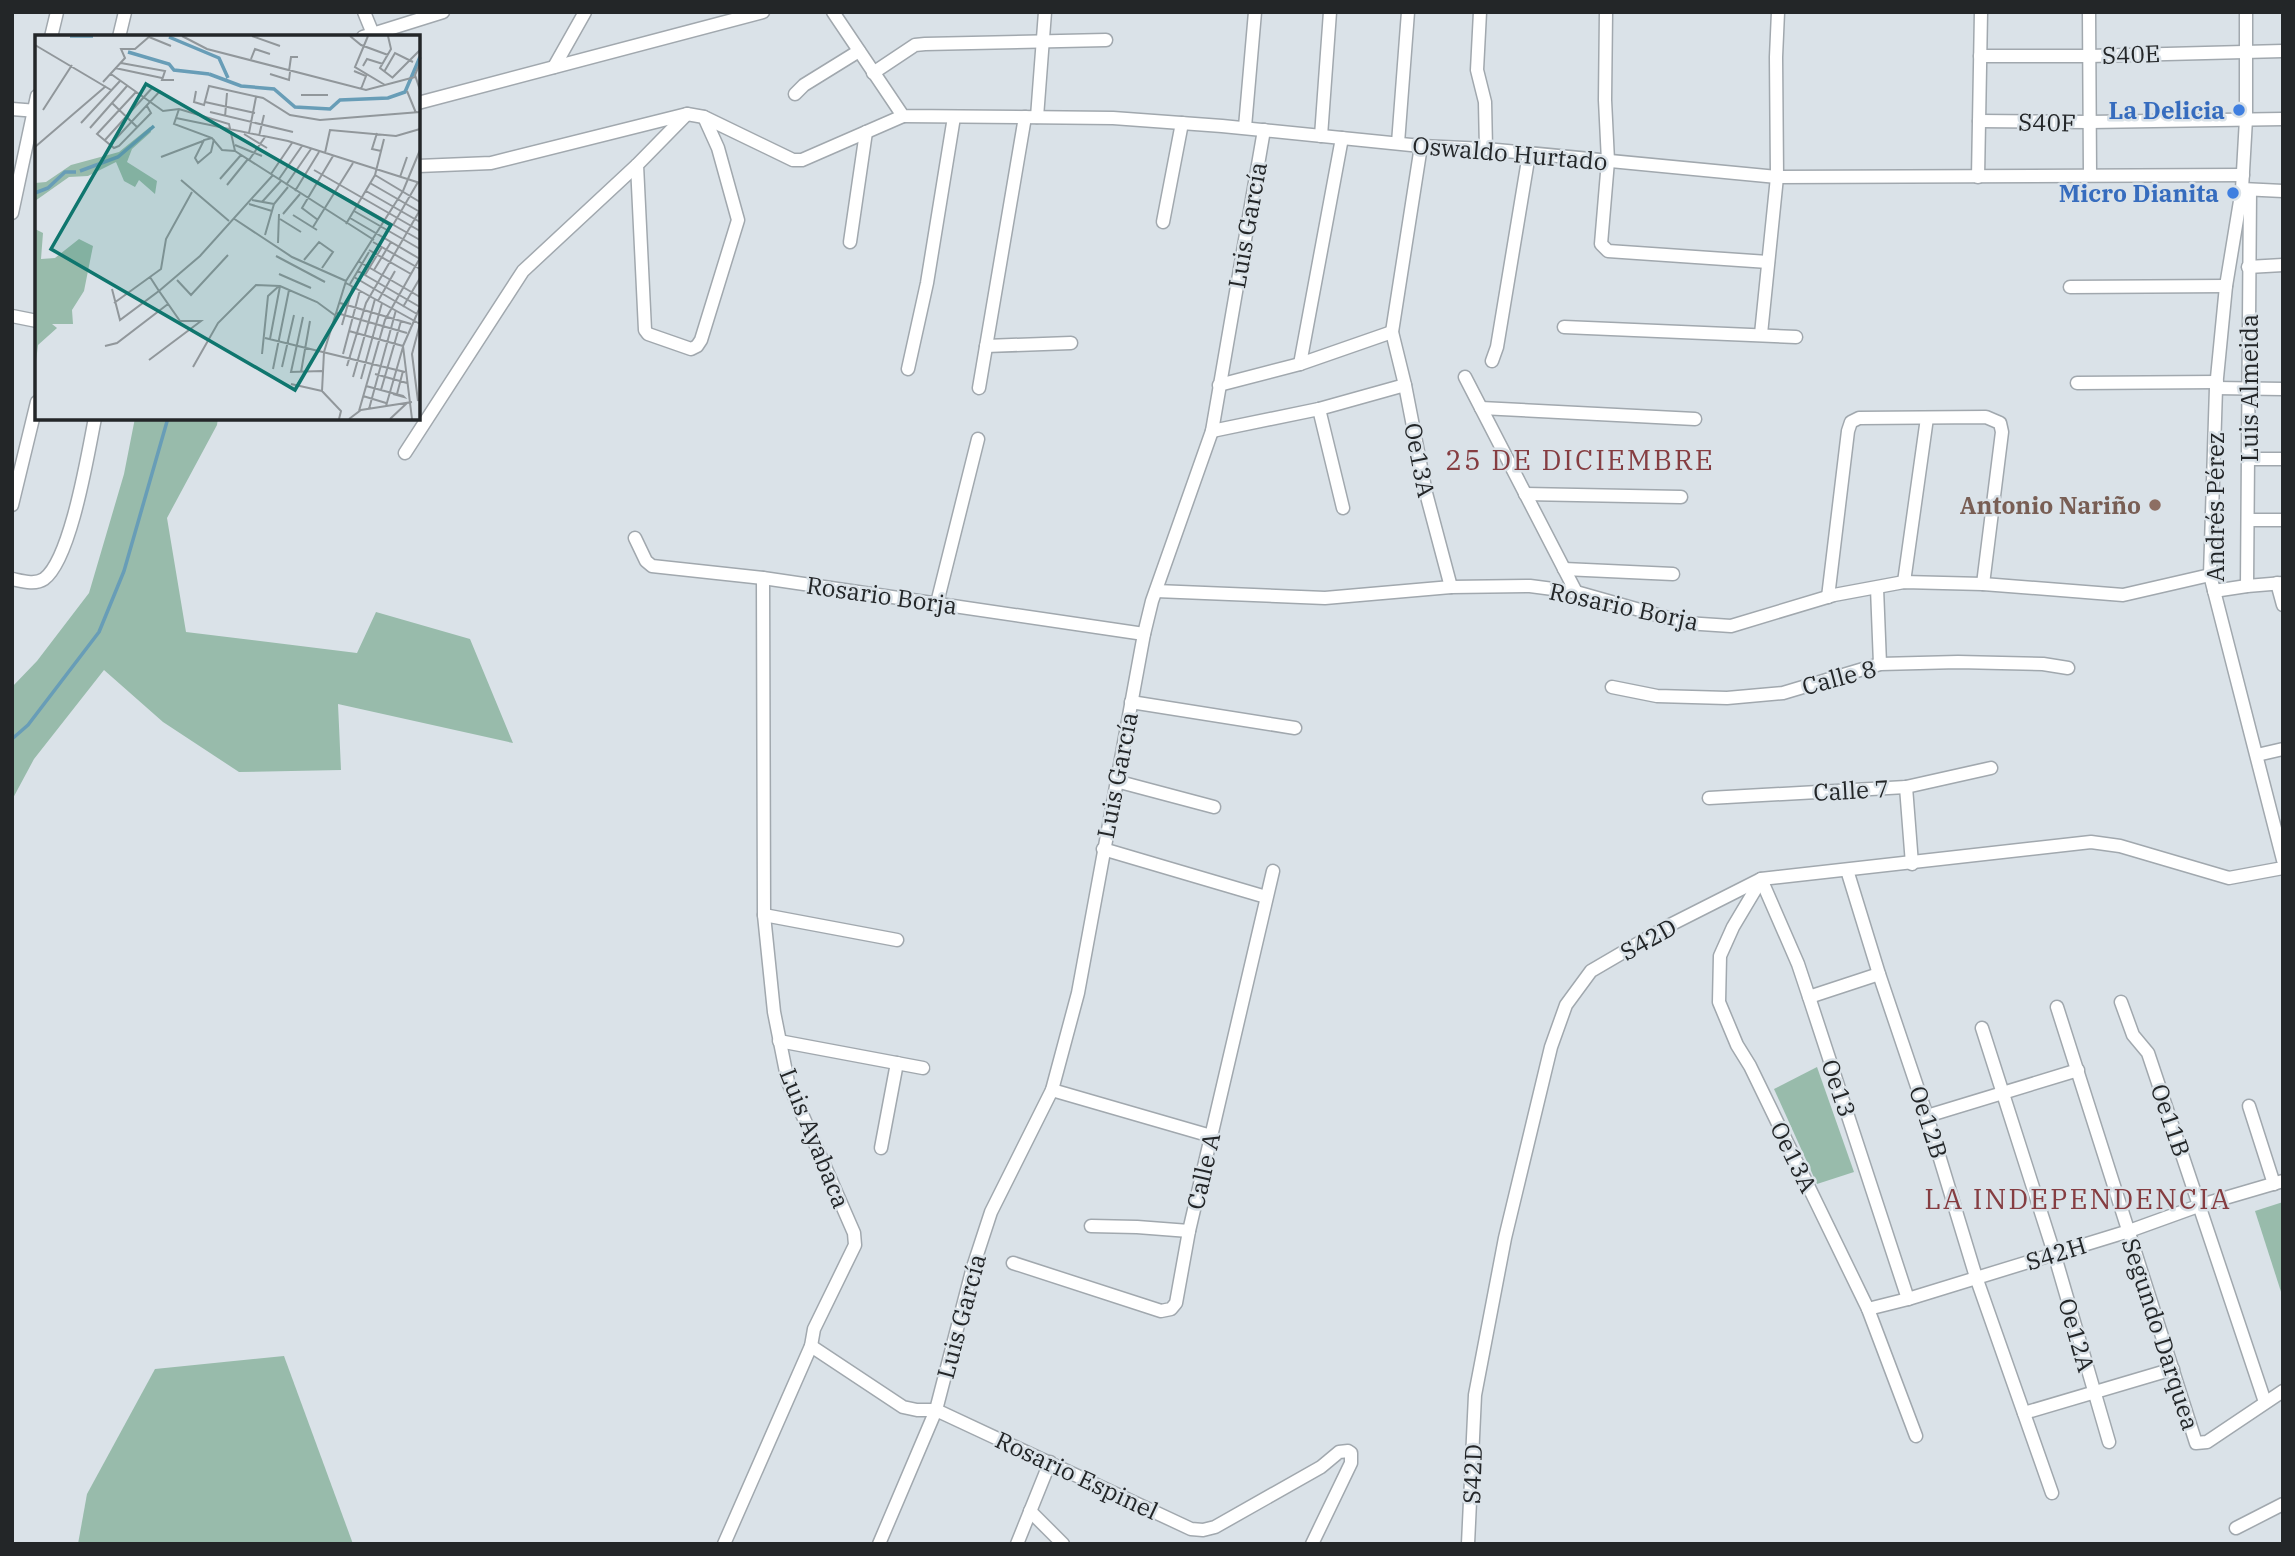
<svg xmlns="http://www.w3.org/2000/svg" width="2295" height="1556" viewBox="0 0 2295 1556" font-family="'IBM Plex Serif',serif">
<style>
.green{fill:#98bbab}
.lines{fill:none;stroke-linecap:round;stroke-linejoin:round}
.stream{stroke:#689db7;stroke-width:3.5}
.minor-casing{stroke:#a1a8ae;stroke-width:15}
.minor{stroke:#fff;stroke-width:12}
.shop-dot{fill:#3f7fe0;stroke:#dae2e8;stroke-width:2.5}
.education-dot{fill:#8d6e63;stroke:#dae2e8;stroke-width:2.5}
.labels{text-anchor:middle;dominant-baseline:central;stroke-width:5;stroke-linejoin:round;paint-order:stroke}
.street-label{font-size:24px;fill:#232628;stroke:#dae2e8}
.shop-label{font-size:24px;font-weight:bold;fill:#366cbe;stroke:#dae2e8;text-anchor:end}
.education-label{font-size:24px;font-weight:bold;fill:#785e54;stroke:#dae2e8;text-anchor:end}
.quarter-label{font-size:28px;letter-spacing:2px;fill:#853d41;stroke:#dae2e8}
.inset-river{fill:none;stroke:#689db7;stroke-width:3.5}
.inset-road{fill:none;stroke:#91979b;stroke-width:2}
.view{fill:#0f766e;fill-opacity:0.15;stroke:#0f766e;stroke-width:3.5}
.inset-edge{fill:none;stroke:#232628;stroke-width:3.5}
</style>
<rect width="100%" height="100%" fill="#dae2e8"/>
<g class="green">
<path d="M135 418H218L217 425 167 518 186 632 357 653 376 612 470 639 513 743 338 704 341 770 239 772 163 722 104 670 34 759 12 800V687L37 661 89 593 124 474Z"/>
<path d="M1817 1067 1854 1172 1817 1184 1774 1089Z"/>
<path d="M2283 1202V1298L2255 1211Z"/>
<path d="M284 1356 353 1544H78L87 1494 155 1369Z"/>
</g>
<g class="lines">
<path class="stream" d="M12 739 28 725 99 632 124 571 168 418"/>
<g class="minor-casing">
<g id="minor">
<path d="M364 12 373 34"/>
<path d="M833 12 903 116 1113 118 1222 126 1421 146 1486 149 1777 177 2243 175"/>
<path d="M1480 12 1477 70 1485 102 1486 149"/>
<path d="M1606 12 1605 100 1608 161 1601 244 1608 251 1768 262"/>
<path d="M2089 12 2090 175"/>
<path d="M2246 12V119L2242 189 2226 286 2216 388 2210 575 2283 860"/>
<path d="M51 37 57 12"/>
<path d="M119 37 125 12"/>
<path d="M363 37 443 12"/>
<path d="M1980 56H2089L2283 51"/>
<path d="M554 67 585 12"/>
<path d="M873 73 915 45 925 44 1106 40"/>
<path d="M795 94 804 85 859 51"/>
<path d="M418 103 763 12"/>
<path d="M12 109 37 111"/>
<path d="M687 114 637 165 645 330 648 334 691 349 697 346 701 340 738 220 718 148 704 117"/>
<path d="M1037 117 1045 12"/>
<path d="M1979 121 2089 122 2283 119"/>
<path d="M1245 127 1255 12"/>
<path d="M1321 136 1330 12"/>
<path d="M1398 143 1408 12"/>
<path d="M1421 146 1392 332 1405 385 1426 493 1451 587"/>
<path d="M418 166 491 163 687 114 704 117 793 160H802L903 116"/>
<path d="M1978 177 1981 12"/>
<path d="M2242 189 2283 191"/>
<path d="M12 213 37 96"/>
<path d="M1163 222 1182 123"/>
<path d="M850 242 866 132"/>
<path d="M2248 267 2283 265"/>
<path d="M2070 287 2226 286"/>
<path d="M12 316 37 321"/>
<path d="M1564 327 1796 337"/>
<path d="M1761 334 1777 177 1776 57 1778 12"/>
<path d="M986 346 1071 343"/>
<path d="M1492 361 1497 347 1529 154"/>
<path d="M1300 364 1342 138"/>
<path d="M908 369 927 283 954 117"/>
<path d="M1465 377 1576 592"/>
<path d="M2077 383 2217 382"/>
<path d="M1219 385 1300 364 1392 332"/>
<path d="M979 388 1025 117"/>
<path d="M2216 388 2283 389"/>
<path d="M1481 408 1695 419"/>
<path d="M1319 409 1343 508"/>
<path d="M1212 431 1319 409 1405 385"/>
<path d="M405 453 523 271 637 165"/>
<path d="M2250 459H2283"/>
<path d="M1525 494 1681 497"/>
<path d="M12 505 37 402"/>
<path d="M2248 520H2283"/>
<path d="M635 538 646 561 652 566 763 578 1144 634"/>
<path d="M1564 569 1673 574"/>
<path d="M12 579C22 581 35 585 44 579 71 559 88 453 95 418"/>
<path d="M1904 582 1927 418"/>
<path d="M2277 583 2283 605"/>
<path d="M2247 586 2250 190"/>
<path d="M1877 588 1880 664"/>
<path d="M1156 591 1325 598 1451 587 1530 586 1576 592 1686 623 1731 626 1834 595 1904 582 1983 584 2123 595 2210 575"/>
<path d="M2214 591 2247 586 2283 583"/>
<path d="M1828 597 1848 431 1851 422 1859 418 1986 417 2000 423 2002 432 1983 584"/>
<path d="M937 603 978 439"/>
<path d="M1612 687 1657 696 1727 698 1783 693 1880 664 1958 662 2043 664 2068 668"/>
<path d="M1131 702 1295 728"/>
<path d="M2257 755 2283 749"/>
<path d="M1116 781 1214 807"/>
<path d="M1906 787 1912 864"/>
<path d="M1709 798 1906 787 1991 768"/>
<path d="M1103 849 1266 897"/>
<path d="M1847 870 1879 974 1927 1116 1976 1277 2052 1493"/>
<path d="M1761 879 1798 964 1809 997 1908 1299"/>
<path d="M1761 880 1733 927 1720 956 1719 1002 1737 1045 1750 1066 1868 1309 1916 1436"/>
<path d="M764 915 897 940"/>
<path d="M1809 997 1879 974"/>
<path d="M2121 1002 2133 1035 2148 1053 2265 1402"/>
<path d="M2057 1007 2196 1443 2207 1442 2283 1391"/>
<path d="M1982 1028 2054 1253 2109 1442"/>
<path d="M779 1041 923 1068"/>
<path d="M1052 1090 1211 1136"/>
<path d="M2249 1106 2274 1184"/>
<path d="M1927 1116 2078 1070"/>
<path d="M881 1148 897 1063"/>
<path d="M1091 1226 1137 1227 1189 1231"/>
<path d="M1013 1263 1161 1311 1171 1309 1176 1303 1189 1231 1273 871"/>
<path d="M1868 1309 1908 1299 2129 1231 2201 1205 2283 1181"/>
<path d="M811 1346 903 1407 917 1410H936L973 1267 991 1212 1052 1090 1078 993 1144 634 1152 601 1212 431 1264 130"/>
<path d="M2024 1413 2173 1369"/>
<path d="M1030 1511 1063 1544"/>
<path d="M2236 1528 2283 1504"/>
<path d="M724 1544 811 1346 814 1329 855 1245 854 1233 788 1082 774 1012 764 915 763 578"/>
<path d="M879 1544 936 1410 1191 1529 1203 1530 1215 1527 1321 1467 1339 1452 1348 1451 1351 1453V1463L1312 1544"/>
<path d="M1017 1544 1050 1462"/>
<path d="M1468 1544 1475 1395 1505 1238 1551 1047 1566 1005 1591 971 1668 926 1761 879 2091 842 2120 846 2229 878 2283 868"/>
</g>
</g>
<use href="#minor" class="minor"/>
</g>
<g class="shop-dot">
<circle cx="2239" cy="110" r="7"/>
<circle cx="2233" cy="193" r="7"/>
</g>
<circle class="education-dot" cx="2155" cy="505" r="7"/>
<g class="labels">
<g class="street-label">
<text transform="translate(2131 54) rotate(-2)">S40E</text>
<text transform="translate(2047 122) rotate(1)">S40F</text>
<text transform="translate(1510 153) rotate(5)">Oswaldo Hurtado</text>
<text transform="translate(1247 225) rotate(-80)">Luis García</text>
<text transform="translate(2249 388) rotate(-90)">Luis Almeida</text>
<text transform="translate(1420 460) rotate(79)">Oe13A</text>
<text transform="translate(2215 507) rotate(-90)">Andrés Pérez</text>
<text transform="translate(882 595) rotate(8)">Rosario Borja</text>
<text transform="translate(1624 606) rotate(12)">Rosario Borja</text>
<text transform="translate(1839 677) rotate(-15)">Calle 8</text>
<text transform="translate(1117 775) rotate(-79)">Luis García</text>
<text transform="translate(1851 790) rotate(-3)">Calle 7</text>
<text transform="translate(1648 939) rotate(-29)">S42D</text>
<text transform="translate(1839 1088) rotate(71)">Oe13</text>
<text transform="translate(2171 1120) rotate(71)">Oe11B</text>
<text transform="translate(1929 1122) rotate(72)">Oe12B</text>
<text transform="translate(815 1138) rotate(68)">Luis Ayabaca</text>
<text transform="translate(1794 1157) rotate(64)">Oe13A</text>
<text transform="translate(1203 1171) rotate(-77)">Calle A</text>
<text transform="translate(2056 1253) rotate(-17)">S42H</text>
<text transform="translate(961 1316) rotate(-75)">Luis García</text>
<text transform="translate(2161 1334) rotate(72)">Segundo Darquea</text>
<text transform="translate(2077 1335) rotate(74)">Oe12A</text>
<text transform="translate(1472 1474) rotate(-88)">S42D</text>
<text transform="translate(1077 1475) rotate(25)">Rosario Espinel</text>
</g>
<g class="shop-label">
<text x="2225" y="110">La Delicia</text>
<text x="2219" y="193">Micro Dianita</text>
</g>
<g class="education-label">
<text x="2141" y="505">Antonio Nariño</text>
</g>
<g class="quarter-label">
<text x="1580" y="459">25 DE DICIEMBRE</text>
<text x="2078" y="1198">LA INDEPENDENCIA</text>
</g>
</g>
<g transform="translate(35 35)">
<rect width="385" height="385" fill="#dae2e8"/>
<path d="M115 92 116 97 97 114 92 127 122 146 120 159 104 145 100 152 89 146 81 127 53 141 34 142 0 166V148L11 147 36 130 84 117ZM0 194 8 198 6 224 20 223 44 204 58 211 49 256 37 275 38 289H17L22 293 3 310 0 334Z" fill="#98bbab"/>
<path class="inset-river" d="M35 1H58M134 2 184 23 193 43M93 17 134 29 139 35 174 39M174 39 206 51 239 54 260 72 295 74 305 65 353 63 370 57 385 22M45 136 83 122 119 91M0 158 13 153 30 137H41"/>
<path class="inset-road" d="M147 1 172 14 331 55 380 42M217 1 245 11M315 1 326 10 353 20M333 1 320 32 350 50M353 1 356 14 345 33 358 43M114 2 136 11M0 10 76 55M216 24 220 14 235 19M86 28 130 36 127 45H139M385 28 380 40 385 55M328 31 332 24 348 29M80 33 127 43M254 36 256 22H263M319 36 331 41 326 54M349 37 360 18 378 27M76 39 128 76 144 74 194 89 200 116 339 205M235 39 254 45 255 37M357 43 385 15M68 47 90 23 86 14H100L115 1M161 56 159 67 169 70 174 51 228 63 255 80 285 85 385 77M372 56 381 78M101 57 62 99 79 113 84 111 116 78 112 71M266 60H293M170 67 220 78M77 68 102 92M144 74 139 89 177 103 187 115 200 116M8 75 37 30M175 77 258 97M190 82 192 58M141 83 253 106 385 148M46 88 85 46M55 93 92 51M214 98 221 62M342 98 337 114 346 116M209 99 232 113M224 101 229 80M177 103 169 105 160 123 163 128 176 117 179 104M70 105 118 52M75 110 125 56 130 60M200 110 227 121M0 112 71 51M290 118 295 95 361 101 385 94M126 122 168 106M214 125 230 102M279 135 385 196M236 139 257 108M340 140 385 167M274 142 385 205M365 142 372 122M185 144 206 120M244 144 267 111M146 145 194 186M335 148 385 177M192 150 213 124M251 150 276 114M260 156 284 117M331 156 385 187M217 165 239 169M227 167 246 146M214 169 237 176M319 176 385 214M248 179 265 159M258 180 282 195M198 183 257 222 311 246M315 183 385 224M245 184 266 197M283 185 267 173 298 121M311 189 340 140 349 104M358 190 383 147M278 192 318 128M230 200 239 169 253 152M338 207 385 234M243 208 244 179M334 215 376 239M241 221 290 247M269 225 284 207 298 217 287 233M323 226 385 262M339 235 356 207M323 236 385 272M244 239 276 253M330 240 347 212M115 242 124 256 165 221 238 140M319 242 382 279M142 245 156 260 193 220M311 248 385 289M315 249 334 217M77 254 85 285 124 256 145 286H166L114 325M343 266 360 236M79 268 126 234 131 204 157 157M305 268 376 289M368 272 385 243M302 278 372 298M268 282 256 337 287 336M307 290 318 251M314 296 368 311M230 303 370 337M235 304 245 251M70 311 82 308 133 269M227 319 233 261 244 251M308 319 325 255M312 331 331 268 385 175M158 332 183 288 221 250 245 251 282 267 301 281M247 332 259 280M238 334 254 255M266 337 275 286M340 339 372 348M318 342 340 264M326 344 347 268M256 349 287 356M331 351 368 361 369 362 358 359M346 355 366 286M362 359 368 336M328 361 351 368M383 366 377 319 385 289M351 371 368 312M334 374 361 275M324 376 350 285 385 223M304 384 306 376 287 356 289 317 311 246 368 156 385 115M314 384 326 375 377 367M355 384 372 368M377 384 368 311 385 272"/>
<path class="view" d="M111 49 356 190 260 355 16 214Z"/>
<rect width="385" height="385" class="inset-edge"/>
</g>
<rect width="2295" height="1556" fill="none" stroke="#232628" stroke-width="28"/>
</svg>
